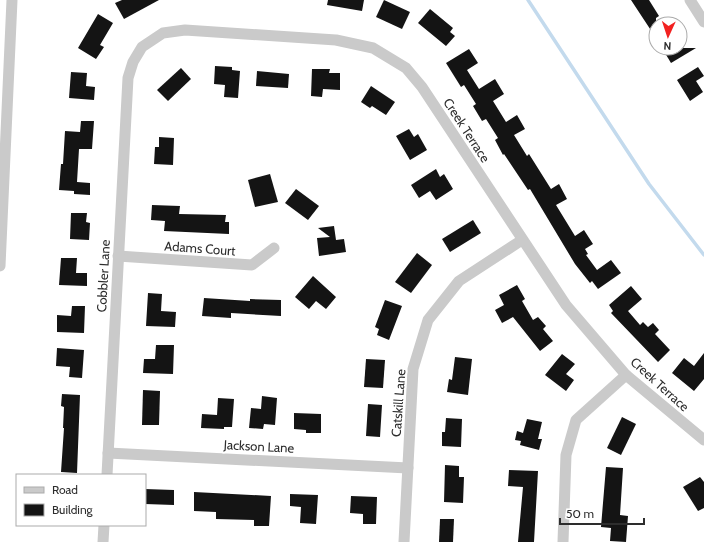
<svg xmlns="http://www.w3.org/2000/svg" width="704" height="542" viewBox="0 0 704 542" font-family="Cabin,sans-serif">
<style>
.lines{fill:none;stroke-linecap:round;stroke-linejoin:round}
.stream{stroke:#c3daed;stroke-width:3.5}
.building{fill:#141414}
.minor{stroke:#cacaca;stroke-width:11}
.labels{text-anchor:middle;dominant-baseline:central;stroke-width:4;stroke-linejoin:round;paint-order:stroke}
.street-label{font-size:13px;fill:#2d2d2d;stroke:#fff}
</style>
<rect width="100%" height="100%" fill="#fff"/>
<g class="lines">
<path class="stream" d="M528 0 649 184 704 255"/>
</g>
<g class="building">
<path d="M122 0H159L124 19 115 3Z"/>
<path d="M328 0H364L362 11 327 5Z"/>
<path d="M384 0 410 12 402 29 376 17Z"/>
<path d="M631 0H649L659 16 656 18V38Z"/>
<path d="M430 9 453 28 450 32 455 36 446 46 418 23Z"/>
<path d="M98 14 113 23 100 45 104 47 96 59 78 48Z"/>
<path d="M662 48H696L671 63Z"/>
<path d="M469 49 478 63 467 70 479 89 495 79 504 94 493 101 506 122 517 115 525 129 514 135 527 156 529 154 551 189 559 184 567 199 556 205 575 236 584 230 593 244 585 249 588 254 586 255 597 270 611 260 621 273 598 289 592 281 590 283 575 264 530 189 528 190 504 154 503 155 495 140 498 138 486 119 482 121 473 106 476 104 464 85 461 87 446 63Z"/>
<path d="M215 66 232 67V70L240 71 238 98 224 97 225 85 214 84Z"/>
<path d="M698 67 704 76 696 81 703 92 690 101 677 80Z"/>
<path d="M181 68 191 79 168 101 157 90Z"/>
<path d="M312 69H330L329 73H340V90L323 89 322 97 311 96Z"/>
<path d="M257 71 289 74 288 88 256 86Z"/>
<path d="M71 72 87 73 86 86 95 87 94 100 69 98Z"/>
<path d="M371 86 395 102 386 115 372 106 370 108 361 102Z"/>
<path d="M81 121H94L92 149H79L77 182 90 183V195L74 194V191L59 190 61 164H63L65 131 80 132Z"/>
<path d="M409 129 414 137 418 134 427 150 410 160 396 136Z"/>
<path d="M159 137 174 138 173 165 154 164 155 147H159Z"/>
<path d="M436 169 440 177 444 174 453 189 436 200 430 191 419 198 411 185Z"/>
<path d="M270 174 278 202 255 207 248 180Z"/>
<path d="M296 189 319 206 308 220 285 203Z"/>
<path d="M152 205 180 206 179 214 226 215 225 222H229V234L164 231 165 221 151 220Z"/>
<path d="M71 213H87L86 222 90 223 89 240 70 239Z"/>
<path d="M473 220 481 233 450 252 442 239Z"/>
<path d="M334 226 336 240 344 239 346 252 319 256 317 238 330 237 318 228Z"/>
<path d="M417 253 432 265 411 293 395 282Z"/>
<path d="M61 258H77L76 273H87V286L59 285Z"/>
<path d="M313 276 336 297 326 309 316 301 309 309 295 297Z"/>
<path d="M517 285 525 299 522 301 533 320 538 317 546 326 543 329 553 341 540 351 513 317 502 323 495 310 504 305 499 295Z"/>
<path d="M631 286 642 299 628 311 640 325 643 322 648 327 653 323 659 330 655 334 670 350 658 362 611 313 613 311 609 305Z"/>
<path d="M148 293 162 294 161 311 176 312 175 327 146 326Z"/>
<path d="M204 298 250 301V299L281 300V316L231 313V318L202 316Z"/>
<path d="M385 300 402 306 389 340 377 335 379 329 375 327Z"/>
<path d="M72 306H85L84 333 57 332V315L71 316Z"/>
<path d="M156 345H174L173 374 143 373 144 359H155Z"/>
<path d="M57 348 84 350 82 378 69 377 70 367 56 366Z"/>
<path d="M704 353V379L694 391 672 373 684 358 694 366Z"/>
<path d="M562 354 575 364 566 374 574 380 566 391 545 375Z"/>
<path d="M455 357 472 359 468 395 447 392 449 379 452 380Z"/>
<path d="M366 359 385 360 383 388 364 387Z"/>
<path d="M143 390 160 391 159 425H142Z"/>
<path d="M62 394 80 395 77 473 61 472 64 428H63L64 407 61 406Z"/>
<path d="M262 396 277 398 275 425 264 424 263 429 249 428 251 408 261 409Z"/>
<path d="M218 398 234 399 232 427H224V429L201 428 202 414 217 415Z"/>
<path d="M368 404 382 405 380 437 366 436Z"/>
<path d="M294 413 321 414V433H306V430L294 429Z"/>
<path d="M622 417 636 424 621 455 607 448Z"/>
<path d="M446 418 462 419 461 447 442 446V432H445Z"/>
<path d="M527 419 542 422 538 439H542L539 450 520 445 521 441 515 440 517 431 523 433Z"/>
<path d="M445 465 459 466V477H464L463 503 444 502Z"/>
<path d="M606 467 623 468 620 515 628 516 626 542 610 541 611 528 601 527Z"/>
<path d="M509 470 538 471 534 542H518L523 487 508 486Z"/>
<path d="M700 477 704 482V508L698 511 683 487Z"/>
<path d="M145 489 174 490V505L145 504Z"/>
<path d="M194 492 271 496 269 526H254V520L216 519V512L194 511Z"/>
<path d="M290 494 318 495 316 524 300 523 301 507 290 506Z"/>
<path d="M351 496 377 497 376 524H363V514L350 513Z"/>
<path d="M440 519H454L453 542H439Z"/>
</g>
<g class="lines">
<g class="minor">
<path d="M690 0 704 22"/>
<path d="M118 256 252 265 274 248"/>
<path d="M0 266 12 0"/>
<path d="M108 453 408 468"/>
<path d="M107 475 128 78 133 62 142 47 163 33 185 30 336 40 373 48 406 68 422 87 566 305 626 375 704 440"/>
<path d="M103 542 104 525"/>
<path d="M404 542 413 369 428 320 459 281 522 240"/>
<path d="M563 542 566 455 576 420 626 375"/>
</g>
</g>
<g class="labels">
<g class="street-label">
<text transform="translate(467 130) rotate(57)">Creek Terrace</text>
<text transform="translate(200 248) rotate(4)">Adams Court</text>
<text transform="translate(103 276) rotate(-87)">Cobbler Lane</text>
<text transform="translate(660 384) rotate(42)">Creek Terrace</text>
<text transform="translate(398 403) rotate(-86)">Catskill Lane</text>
<text transform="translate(259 446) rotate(3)">Jackson Lane</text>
</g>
</g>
<rect x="16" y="474" width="130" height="52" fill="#ffffff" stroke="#ababab"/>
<rect x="24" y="487" width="20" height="6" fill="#cacaca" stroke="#ababab"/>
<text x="52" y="494" font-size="12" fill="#2d2d2d">Road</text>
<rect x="24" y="504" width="20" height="12" fill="#141414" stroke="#ababab"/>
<text x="52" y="514" font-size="12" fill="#2d2d2d">Building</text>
<g transform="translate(668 36) rotate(183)"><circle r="19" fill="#ffffff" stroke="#ababab"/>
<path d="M0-3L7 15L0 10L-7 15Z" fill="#f22120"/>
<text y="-6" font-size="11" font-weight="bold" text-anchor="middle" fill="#2d2d2d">N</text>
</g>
<path d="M560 518v6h84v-6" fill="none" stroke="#2d2d2d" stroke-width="2"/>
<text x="566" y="518" font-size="12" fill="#2d2d2d" stroke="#ffffff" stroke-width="3" paint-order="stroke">50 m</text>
</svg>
